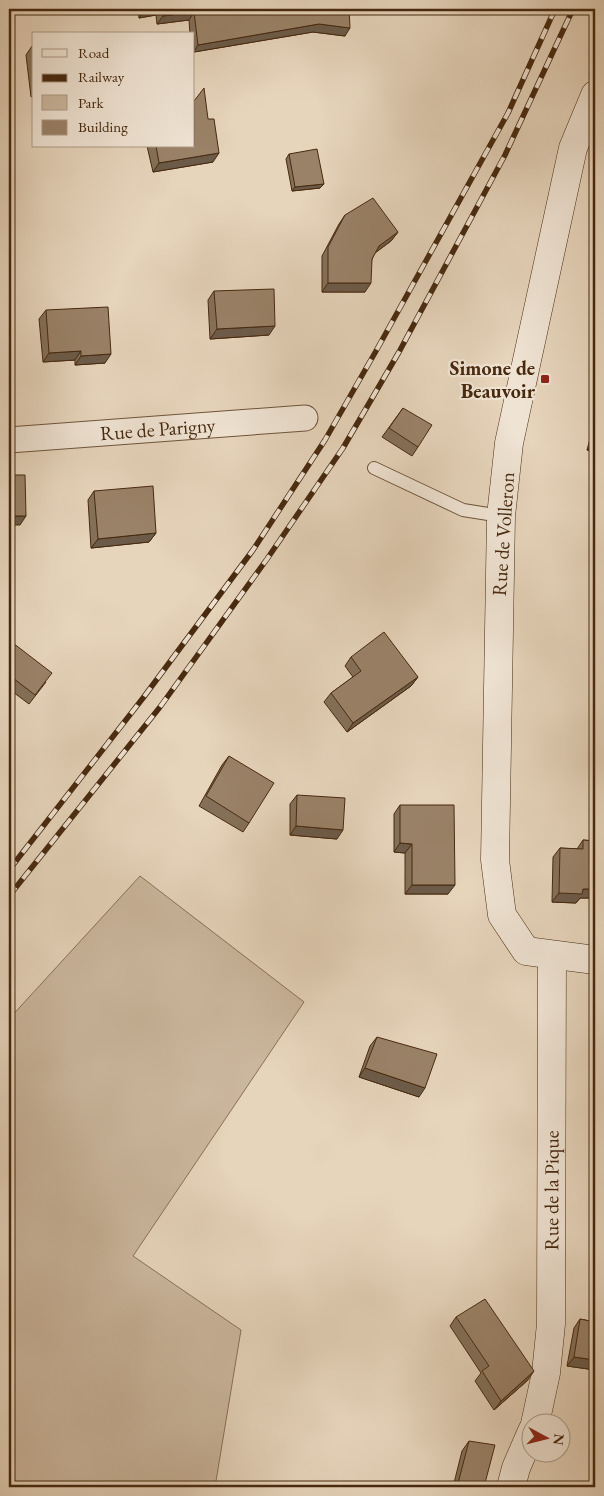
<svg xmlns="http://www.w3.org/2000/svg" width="604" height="1496" viewBox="0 0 604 1496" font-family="'EB Garamond',serif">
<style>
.green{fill:#cbb79e;stroke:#897056}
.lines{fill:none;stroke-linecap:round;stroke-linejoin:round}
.lane-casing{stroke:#6f543a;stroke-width:14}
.street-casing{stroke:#6f543a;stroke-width:27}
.secondary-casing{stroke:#47290f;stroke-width:29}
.lane{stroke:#efe3d3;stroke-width:12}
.street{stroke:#efe3d3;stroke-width:25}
.secondary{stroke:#efe3d3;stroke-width:28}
.rail-casing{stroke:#47290f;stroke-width:5.5}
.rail{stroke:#efe3d3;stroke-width:4;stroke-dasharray:11;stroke-linecap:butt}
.wall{fill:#847059;stroke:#47290f}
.shaded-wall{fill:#6c5b49;stroke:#47290f}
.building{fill:#9a8268;stroke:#47290f}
.poi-dot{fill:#8f2418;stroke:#efe3d3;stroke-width:2}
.labels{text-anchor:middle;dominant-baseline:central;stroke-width:4.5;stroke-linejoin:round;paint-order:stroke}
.poi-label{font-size:20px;font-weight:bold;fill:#47290f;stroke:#efe3d3;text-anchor:end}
.street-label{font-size:20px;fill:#47290f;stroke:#efe3d3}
</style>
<rect width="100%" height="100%" fill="#e6d4bb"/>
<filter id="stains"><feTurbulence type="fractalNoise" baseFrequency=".004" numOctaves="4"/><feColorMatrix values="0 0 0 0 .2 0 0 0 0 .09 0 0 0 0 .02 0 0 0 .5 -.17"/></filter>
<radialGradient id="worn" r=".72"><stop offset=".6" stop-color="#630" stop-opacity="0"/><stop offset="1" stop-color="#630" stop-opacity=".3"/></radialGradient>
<path class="green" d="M140 876 304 1002 133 1256 241 1330 215 1487H9V1019Z"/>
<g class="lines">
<g class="lane-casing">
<path id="lane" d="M374 468 463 510 501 516"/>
</g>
<g class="street-casing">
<g id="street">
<path id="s1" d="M9 440 305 418"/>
</g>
</g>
<g class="secondary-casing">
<g id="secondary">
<path d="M595 95 573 148 509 443 501 516 495 860 502 915 526 951 595 960"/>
<path id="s2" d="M535 1424 546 1373 551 1324 552 955"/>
<path d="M511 1487 516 1468 532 1431"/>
</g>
</g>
<use href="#lane" class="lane"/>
<use href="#street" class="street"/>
<use href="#secondary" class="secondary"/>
<g class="rail-casing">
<g id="rail">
<path d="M9 870 143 698 253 550 325 440 376 351 508 113 555 9"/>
<path d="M9 896 160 707 267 559 343 448 399 352 505 155 573 9"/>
</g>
</g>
<use href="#rail" class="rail"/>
</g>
<g class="wall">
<path d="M138 9H349L345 36 313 32 194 52V34H190L189 20 157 24 156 15 139 18Z"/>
<path d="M32 46H34V96L31 97 26 55Z"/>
<path d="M147 146H194L213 162 153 172Z"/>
<path d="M289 154 320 188 292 191 286 159Z"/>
<path d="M345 215 398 232 391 241 375 253 372 259 365 292H322V256L339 224Z"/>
<path d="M214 291 269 335 210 339 208 300Z"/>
<path d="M46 310 105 363 75 365V360L43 362 39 319Z"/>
<path d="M403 408 418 447 412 456 382 437Z"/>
<path d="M595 421V452L587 450Z"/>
<path d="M94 491 156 533 149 542 91 548 88 500Z"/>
<path d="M9 640 46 682 29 704 9 689Z"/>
<path d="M351 657 418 677 411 686 347 732 324 702 331 693 353 677 345 666Z"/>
<path d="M229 756 249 823 243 832 199 806 222 765Z"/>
<path d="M297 795 337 839 290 835V804Z"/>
<path d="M400 805 448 894H405V853L394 852V814Z"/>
<path d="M583 840 595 841V898H580L576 903 552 902 553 857 560 848 577 849Z"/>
<path d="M377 1037 419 1097 359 1077 370 1046Z"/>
<path d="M456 1317 528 1380 494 1410 475 1381 481 1373 450 1326Z"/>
<path d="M580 1319 595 1322V1370L567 1366 574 1328Z"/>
<path d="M469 1441 484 1487H453L462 1451Z"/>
</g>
<g class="shaded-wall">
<path d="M151 9H160L156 15 139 18 145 10Z"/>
<path d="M194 12 189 20 157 24 163 16Z"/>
<path d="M319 24 350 28 345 36 313 32 194 52V51L198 45Z"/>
<path d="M219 153 213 162 153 172 159 163Z"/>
<path d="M324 184 320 188 292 191 295 187Z"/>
<path d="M398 232 391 241 372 255 379 246Z"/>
<path d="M328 283H371L365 292H322Z"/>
<path d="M275 326 269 335 210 339 217 329Z"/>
<path d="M81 351 75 360 43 362 49 353Z"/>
<path d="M111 354 105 363 75 365 81 356Z"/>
<path d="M9 372H13L9 378Z"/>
<path d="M594 441H595V452L587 450Z"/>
<path d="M9 516H26L20 525H9Z"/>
<path d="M156 533 149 542 91 548 98 539Z"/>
<path d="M418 677 411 686 347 732 353 723Z"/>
<path d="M296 826 343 830 337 839 290 835Z"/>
<path d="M400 843 412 844 405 853 394 852Z"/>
<path d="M412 885H455L448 894H405Z"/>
<path d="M583 889H595V898H580L576 903 552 902 559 893Z"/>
<path d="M365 1068 425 1088 419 1097 359 1077Z"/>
<path d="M574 1357 595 1360V1370L567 1366Z"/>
<path d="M534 1371 528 1380 494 1410 501 1401Z"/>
</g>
<g class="building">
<path d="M161 9H349L350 28 319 24 198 45 194 12 163 16Z"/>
<path d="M32 46H34V59Z"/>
<path d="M204 88 208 119H214L219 153 159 163 156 146H194V101Z"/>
<path d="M317 149 324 184 295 187 289 154Z"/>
<path d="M373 198 398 232 379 246 372 259 371 283H328V247L345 215Z"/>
<path d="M274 289 275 326 217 329 214 291Z"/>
<path d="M108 307 111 354 81 356V351L49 353 46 310Z"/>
<path d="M9 335H11L13 372H9Z"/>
<path d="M403 408 432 425 418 447 389 428Z"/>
<path d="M9 475H25L26 516H9Z"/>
<path d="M153 486 156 533 98 539 94 491Z"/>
<path d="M384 632 418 677 353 723 331 693 361 671 351 657Z"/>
<path d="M9 640 52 673 35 695 9 675Z"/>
<path d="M229 756 274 783 249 823 206 796Z"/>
<path d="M297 795 345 798 343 830 296 826Z"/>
<path d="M400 805H454L455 885H412V844L400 843Z"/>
<path d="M583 840 595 841V889H583L582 894 559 893 560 848 583 849Z"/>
<path d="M377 1037 437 1054 425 1088 365 1068Z"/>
<path d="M485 1299 534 1371 501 1401 482 1371 489 1366 456 1317Z"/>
<path d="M580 1319 595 1322V1360L574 1357Z"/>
<path d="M469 1441 495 1445 484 1487H457Z"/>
</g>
<rect class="poi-dot" x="540" y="374" width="10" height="10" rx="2.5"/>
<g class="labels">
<g class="poi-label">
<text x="535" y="368">Simone de<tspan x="535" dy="23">Beauvoir</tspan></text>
</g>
<g class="street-label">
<text stroke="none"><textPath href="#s1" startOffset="149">Rue de Parigny</textPath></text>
<text transform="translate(503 534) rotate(-86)">Rue de Volleron</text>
<text stroke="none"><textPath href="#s2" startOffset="235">Rue de la Pique</textPath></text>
</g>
</g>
<rect width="604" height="1496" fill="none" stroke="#e6d4bb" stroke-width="30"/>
<rect x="10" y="10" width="584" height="1476" fill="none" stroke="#47290f" stroke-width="2.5"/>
<rect x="15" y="15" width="574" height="1466" fill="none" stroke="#47290f"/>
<rect x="32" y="32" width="162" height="115" fill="#efe3d3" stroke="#ac9985"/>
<rect x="42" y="49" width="25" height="8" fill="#efe3d3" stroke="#ac9985"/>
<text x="78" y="58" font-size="15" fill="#47290f">Road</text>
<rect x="42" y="74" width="25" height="8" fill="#47290f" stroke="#ac9985"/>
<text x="78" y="82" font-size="15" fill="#47290f">Railway</text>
<rect x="42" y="95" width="25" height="15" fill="#cbb79e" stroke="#ac9985"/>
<text x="78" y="108" font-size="15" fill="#47290f">Park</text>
<rect x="42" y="120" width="25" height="15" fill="#9a8268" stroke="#ac9985"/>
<text x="78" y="132" font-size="15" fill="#47290f">Building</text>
<g transform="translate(546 1438) rotate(97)"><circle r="24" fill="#efe3d3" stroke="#ac9985"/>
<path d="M0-4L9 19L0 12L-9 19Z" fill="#8f2418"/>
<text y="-8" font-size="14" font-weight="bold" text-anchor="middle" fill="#47290f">N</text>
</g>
<rect width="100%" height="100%" filter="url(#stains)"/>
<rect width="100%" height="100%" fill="url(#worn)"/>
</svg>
